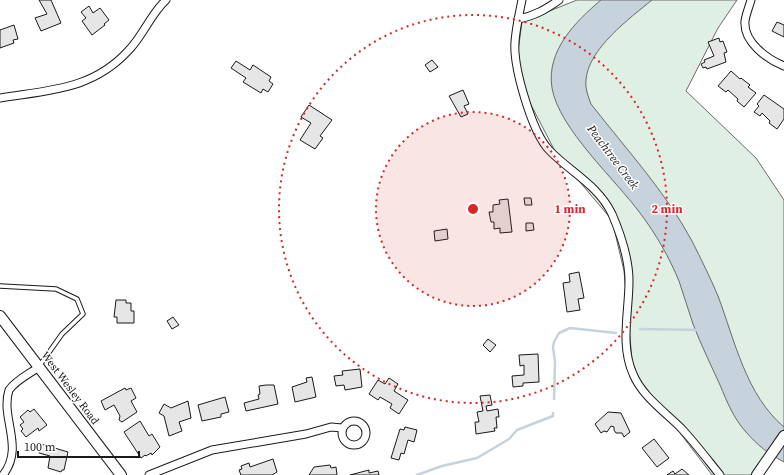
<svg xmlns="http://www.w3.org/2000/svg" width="784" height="475" viewBox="0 0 784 475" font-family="'Source Serif 4',serif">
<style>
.green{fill:#e0efe3;stroke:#6a6a6a}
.water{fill:#c6d2dc;stroke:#6a6a6a}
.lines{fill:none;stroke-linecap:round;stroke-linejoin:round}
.stream{stroke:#c6d2dc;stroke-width:2.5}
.building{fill:#e6e6e6;stroke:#1a1a1a}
.lane-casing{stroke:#1a1a1a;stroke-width:5.5}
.street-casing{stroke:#1a1a1a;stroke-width:9}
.secondary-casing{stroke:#1a1a1a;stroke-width:12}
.lane{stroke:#fff;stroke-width:3.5}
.street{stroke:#fff;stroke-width:7}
.secondary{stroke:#fff;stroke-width:10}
.ring{fill:none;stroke:#d62828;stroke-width:2;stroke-dasharray:2 4}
.labels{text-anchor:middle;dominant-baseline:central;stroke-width:3;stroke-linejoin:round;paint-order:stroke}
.street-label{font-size:11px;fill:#1a1a1a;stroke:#fff}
.water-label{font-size:12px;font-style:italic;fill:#1a1a1a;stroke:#fff}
.centre{fill:#d62828;stroke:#fff;stroke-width:2}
.ring-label{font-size:12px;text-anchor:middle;font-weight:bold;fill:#d62828;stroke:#fff;stroke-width:3;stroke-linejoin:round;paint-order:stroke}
</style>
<rect width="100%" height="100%" fill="#fff"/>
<path class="green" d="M577 0H737L718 28 686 91 756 158 784 200V431L752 475H712L633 371 624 271 612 220 557 155 515 74 522 22Z"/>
<path class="water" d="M601 0H652C630 18 588 49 586 80 585 88 588 96 591 104 626 149 665 191 692 241 701 259 710 277 718 296 735 341 746 395 784 427V462C769 454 757 445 746 432 734 419 727 402 720 385 711 365 701 345 693 324 688 310 684 295 679 281 669 257 656 234 640 213 615 179 559 129 552 88 546 51 575 22 601 0Z"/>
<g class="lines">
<g class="stream">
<path d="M640 329 697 330"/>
<path d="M554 399 555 362 553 347 554 342 559 333 570 328 616 333"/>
<path d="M417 475 442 466 477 458 509 439 517 430 553 416V413"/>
</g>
</g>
<g class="building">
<path d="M39 0H51L61 23 41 31 35 18 47 14Z"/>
<path d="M89 6 93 13 100 8 109 20 104 24 105 25 92 35 82 21 86 18 81 12Z"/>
<path d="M777 22 784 25V37L772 31Z"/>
<path d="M14 25 18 39 13 40 14 43 0 48V30Z"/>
<path d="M719 38 720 42 723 41 727 52 724 53 726 62 707 69 706 67 703 68 701 64 705 62 704 60 714 56 708 42Z"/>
<path d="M432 60 438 67 430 72 425 65Z"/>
<path d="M236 61 250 70 253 65 271 77 269 81 273 84 268 92 263 89 261 93 243 82 246 78 231 68Z"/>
<path d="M731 71 740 79 741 78 750 85 748 87 756 93 744 107 737 101 738 99 728 90 726 92 718 86Z"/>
<path d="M463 90 469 104 464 106 468 114 461 117 449 96Z"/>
<path d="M764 95 784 109V119L777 129 769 123 770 121 762 113 760 116 754 112 759 106 757 104Z"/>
<path d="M309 105 332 120 320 136 323 138 315 149 300 140 311 123 301 117Z"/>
<path d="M524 198H531L532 205H525Z"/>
<path d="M508 199 512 232 500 233V228L494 229V222H491L489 212H493V205L500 204 499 200Z"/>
<path d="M526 223H533L534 230 526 231Z"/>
<path d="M447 229 448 239 435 241 434 231Z"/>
<path d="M579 272 584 298 578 299 580 310 567 312 563 283 570 282 569 274Z"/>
<path d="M116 300H126V303H131V311H134V323H117V317H114Z"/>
<path d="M173 317 179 325 172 329 167 321Z"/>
<path d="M488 339 496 345 490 352 483 345Z"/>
<path d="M538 354 539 382 523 383V386L513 387 512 376 524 375V365L520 366 519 355Z"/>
<path d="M360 369 362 387 345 390 344 385 336 386 334 376 343 375 342 371Z"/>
<path d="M312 377 316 397 295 402 292 387 307 382 306 378Z"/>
<path d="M389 378 398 384 394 391 408 400 399 414 390 408 392 404 380 397 378 400 369 394 378 380 385 384Z"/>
<path d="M266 385H274L278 404 246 411 244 403 259 399 258 395 260 394 259 386Z"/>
<path d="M125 388 126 390 131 388 136 398 131 401 137 412 122 422 119 420 120 416 114 405 105 410 101 401Z"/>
<path d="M490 395 492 405 486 406 487 411 498 409 499 417H496L497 428H494L495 431 476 434 475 422H479L477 412 483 411 480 396Z"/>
<path d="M225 397 229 412 221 414V417L202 421 198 405Z"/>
<path d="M188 401 191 418 179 422 182 431 169 436 164 416 159 413 164 404 171 408Z"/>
<path d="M34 409 47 425 39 431 38 428 26 437 21 431 23 429 20 425 24 422 20 417 28 410 30 412Z"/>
<path d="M608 412 621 413 630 432 624 437 622 433H616L614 430V427L611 426 607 432 604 431 601 433 595 424Z"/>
<path d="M140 421 149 436 152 434 160 447 152 455 151 453 146 456 145 455 141 458 124 432Z"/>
<path d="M405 427 417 430 414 442 408 440 404 454 401 453 399 460 391 458 400 429 404 430Z"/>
<path d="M654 439 669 458 657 467 642 448Z"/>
<path d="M41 444 68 452 64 470H62L61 472 48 468 50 456 39 453Z"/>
<path d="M273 459 277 472 272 475H241L239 470 242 469 241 466 249 463 250 467Z"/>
<path d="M330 465 331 468 336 467 337 475H309L314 467Z"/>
<path d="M682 469 689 475H667L673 471 675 474Z"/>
<path d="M369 470V473L378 471 379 475H350Z"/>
</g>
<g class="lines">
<g class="lane-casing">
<path id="lane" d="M0 286 56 289 77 299 83 314 62 334 40 365"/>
</g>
<g class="street-casing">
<g id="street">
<path d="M522 0C519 14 516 28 515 42 513 67 532 132 549 150 570 172 598 185 612 214 621 235 629 259 629 281 629 312 620 345 633 374 642 396 665 412 681 428 695 443 707 459 720 475"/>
<path d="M751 0C749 7 746 14 745 21 743 42 767 59 784 66"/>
<path d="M518 19C535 16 546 9 559 0"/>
<path d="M0 98C49 90 92 90 128 51 143 36 150 15 166 0"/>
<circle cx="354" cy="433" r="12"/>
<path d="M3 475C25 447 0 418 9 390 16 380 29 374 39 367"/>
<path d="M149 475 212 450 306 434 331 427 342 428"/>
</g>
</g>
<g class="secondary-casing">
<g id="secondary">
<path d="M0 316 121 475"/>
<path d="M757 475 784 436"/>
</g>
</g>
<use href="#lane" class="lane"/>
<use href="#street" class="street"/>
<use href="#secondary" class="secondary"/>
</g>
<circle cx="473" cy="209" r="97" fill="#d62828" fill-opacity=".12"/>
<g class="ring">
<circle cx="473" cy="209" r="97"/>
<circle cx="473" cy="209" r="194"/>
</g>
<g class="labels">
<g class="street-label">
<text transform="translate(70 388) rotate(53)">West Wesley Road</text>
</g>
<g class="water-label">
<text transform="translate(613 157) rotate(53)">Peachtree Creek</text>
</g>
</g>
<circle cx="473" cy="209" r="6" class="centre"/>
<g class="ring-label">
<text x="570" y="213">1 min</text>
<text x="667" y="213">2 min</text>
</g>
<path d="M18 451v6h121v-6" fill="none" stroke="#1a1a1a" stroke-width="2"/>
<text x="24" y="451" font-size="12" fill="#1a1a1a" stroke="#ffffff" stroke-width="3" paint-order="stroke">100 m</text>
</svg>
